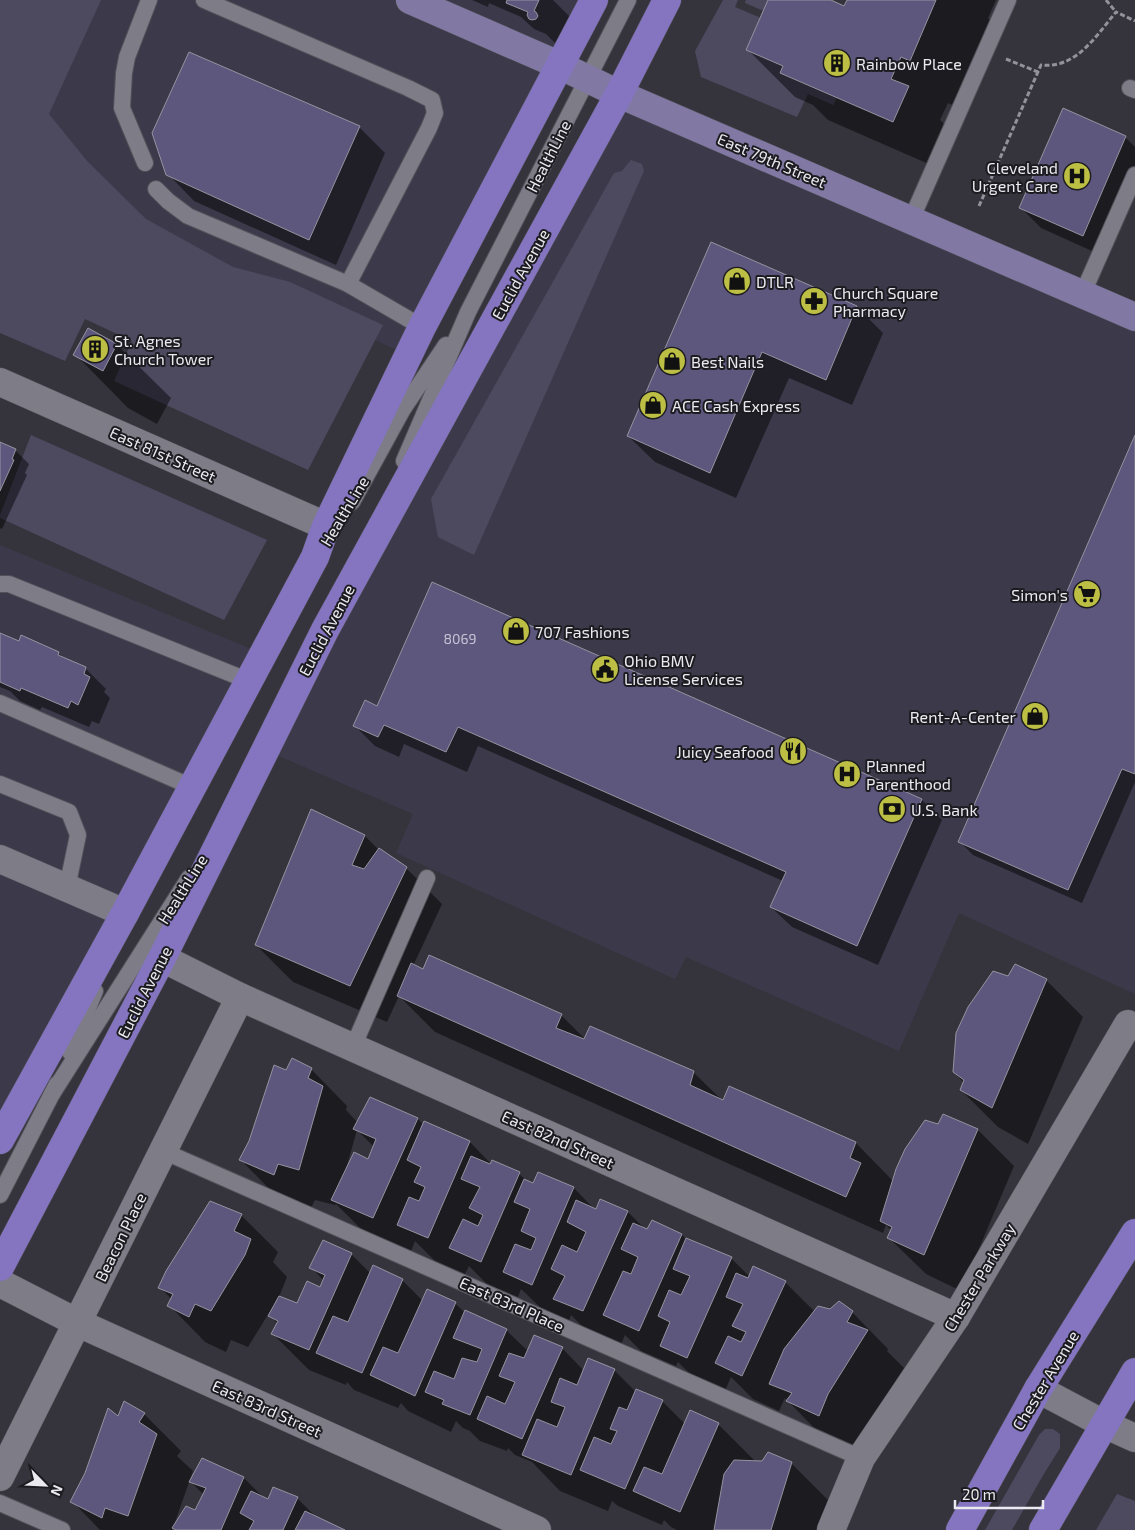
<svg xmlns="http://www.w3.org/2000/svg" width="1135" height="1530" viewBox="0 0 1135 1530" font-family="'Exo 2',sans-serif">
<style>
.built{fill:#3c3a4a}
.green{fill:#4d4a60}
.shadow{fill:#0007;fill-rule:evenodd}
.building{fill:#5d577d;stroke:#95939f}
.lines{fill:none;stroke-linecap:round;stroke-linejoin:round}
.service-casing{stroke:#525159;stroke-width:18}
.minor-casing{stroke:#525159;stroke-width:29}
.secondary-casing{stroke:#525159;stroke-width:29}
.primary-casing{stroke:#525159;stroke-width:29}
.path{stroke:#93929a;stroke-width:3;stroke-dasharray:5 2.5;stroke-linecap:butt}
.service{stroke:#7d7c87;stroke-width:16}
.minor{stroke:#7d7c87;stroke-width:28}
.secondary{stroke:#8179a4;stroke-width:28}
.primary{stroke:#8575c1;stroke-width:28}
.labels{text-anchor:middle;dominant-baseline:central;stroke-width:4;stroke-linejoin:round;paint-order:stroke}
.number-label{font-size:14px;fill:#c8c5d4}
.poi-label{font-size:16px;fill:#ebeaf1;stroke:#1c1c20;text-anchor:start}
.street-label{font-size:16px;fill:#ebeaf1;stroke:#1c1c20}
</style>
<rect width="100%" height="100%" fill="#35343d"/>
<g class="built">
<path d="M0 0H594L408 355 0 171Z"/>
<path d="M619 94 1135 317V994L959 913 899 1051 686 957 675 979 396 853 413 814 265 750Z"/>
<path d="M0 545 263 654 0 1140Z"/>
</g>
<g class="green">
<path d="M0 0H101L49 114 87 161 146 219 233 267 290 282 383 325 308 470 114 381 132 341 85 319 65 361 0 333Z"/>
<path d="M723 0H738L735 7 761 18 747 50 783 66 780 73 837 98 833 105 808 94 797 117 701 77 695 51Z"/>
<path d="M746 0H768L764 11 745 3Z"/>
<path d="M631 160 642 164 644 171 474 555 438 537 431 499 614 173 622 171Z"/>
<path d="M31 435 267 540 224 620 0 518V515Z"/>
<path d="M1045 1429H1053L1060 1434V1448L1042 1477 1012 1530H985L1039 1435Z"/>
<path d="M1117 1494 1135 1501V1530H1096Z"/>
</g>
<g class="shadow">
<path d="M472 0H553L569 16 557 45 546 34 534 29 521 17 489 3 488 7Z"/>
<path d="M770 0H828L845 7 847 0H996L988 18 993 23 957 107 948 103 940 120 955 134 940 169 828 120 813 105 795 97 748 50Z"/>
<path d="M359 127 385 153 336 265 194 201 168 174Z"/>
<path d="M1125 137 1135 147V182L1103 256 1041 228 1021 208Z"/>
<path d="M712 244 857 307 883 333 852 405 789 378 736 498 655 462 628 436Z"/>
<path d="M88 330 117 345 171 398 157 424 128 408 75 354Z"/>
<path d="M1135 438V782L1082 903 973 855 959 841Z"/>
<path d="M0 444 15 450 29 464 25 473 27 475 2 529 0 528Z"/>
<path d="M0 634 20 643 58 653 65 659 85 668 106 689 104 692 110 698 99 724 92 721 89 727 42 707 40 710 20 701 10 691 0 687Z"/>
<path d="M378 707 922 800 942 820 878 965 792 927 771 907 783 881 478 746 467 772 404 744 399 757 375 746 355 726Z"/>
<path d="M365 836 379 850 406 868 442 904 413 966 424 970 561 1015 585 1039 693 1072 724 1102 730 1087 856 1143 893 1181 939 1125 978 1130 1014 1166 961 1291 926 1274 889 1238 892 1231 886 1225 883 1233 435 1032 399 996 387 1022 293 982 256 945Z"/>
<path d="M1009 978 1046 980 1083 1017 1028 1144 998 1127 961 1090 964 1083 954 1072Z"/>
<path d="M311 1069 347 1106 346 1110 358 1123 370 1099 418 1119 424 1125 425 1123 470 1142 491 1164 519 1174 527 1181 534 1185 539 1174 574 1188 596 1211 601 1201 628 1212 646 1230 682 1235 687 1240 731 1258 750 1277 785 1282 815 1312H852L888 1349 887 1351 904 1368 864 1431 856 1452 824 1438 785 1398 779 1411 753 1399 731 1377 724 1393 698 1382 678 1362 676 1366 641 1351 625 1335 620 1347 591 1335 571 1315 569 1321 541 1308 521 1289 518 1297 488 1285 469 1266 465 1274 435 1261 415 1241 410 1254 369 1237 336 1204 335 1205 315 1200 310 1210 277 1197 241 1160 286 1072ZM357 1130 374 1147 369 1160 347 1169H346Z"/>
<path d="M211 1203 241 1215 278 1252 273 1262 287 1277 279 1297 298 1305 321 1289 324 1281 311 1267 351 1254 371 1274 374 1267 402 1280 423 1301 455 1303 465 1313 506 1330 528 1351 562 1348 584 1371 614 1370 636 1392 662 1401 685 1424H718L755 1461 791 1463 828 1500 819 1530H677L671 1527 664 1520 662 1525 618 1506 612 1501 608 1511 560 1491 532 1462 515 1455 508 1448 507 1451 480 1441 470 1431 463 1428 456 1421 451 1432 408 1411 401 1403 398 1408 354 1390 347 1382 346 1385 309 1370 273 1334 278 1324 270 1316 274 1309 272 1308 248 1347 231 1340 226 1352 205 1342 169 1305 172 1300 160 1287Z"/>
<path d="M124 1403 144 1414 181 1451 177 1456 193 1471 174 1525 196 1512 204 1495 191 1482 244 1478 265 1499 268 1500 297 1498 317 1518 342 1530H175L173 1528 172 1530H100L72 1501 119 1417Z"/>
</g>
<g class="building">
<path d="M507 0H539L534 11 536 12 538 16 536 19 532 20 529 19 527 15 528 12 506 3Z"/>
<path d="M768 0H831L844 6 847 0H936L910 61 901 57 891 79 909 86 893 122 780 73 783 66 746 50Z"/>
<path d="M189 52 360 126 309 240 166 175 152 133Z"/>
<path d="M1063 108 1126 136 1083 236 1019 208Z"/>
<path d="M711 242 857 306 826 380 762 352 710 473 627 436Z"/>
<path d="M88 328 117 344 103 371 73 355Z"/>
<path d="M1135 435V774L1122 769 1068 890 958 842Z"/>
<path d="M0 442 16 449 12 459 14 460 0 491Z"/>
<path d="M432 582 922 799 857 946 770 907 786 872 458 727 446 752 384 725 378 737 353 726 365 700 377 706Z"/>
<path d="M0 633 19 641 21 635 59 652 58 655 86 667 84 674 90 677 78 705 71 701 68 708 21 688 20 691 0 682Z"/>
<path d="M311 809 365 835 352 865 364 869 379 848 407 867 350 986 255 945Z"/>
<path d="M429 955 562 1014 556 1028 584 1039 590 1026 694 1071 690 1085 723 1100 729 1086 856 1142 850 1158 861 1163 846 1197 397 996 411 963 423 969Z"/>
<path d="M1015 964 1047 979 992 1108 960 1090 964 1080 953 1072 956 1033 968 1007 993 971 1008 976Z"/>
<path d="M292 1058 312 1068 308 1078 323 1086 299 1170 278 1164 274 1175 239 1160 249 1141 274 1065 286 1070Z"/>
<path d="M370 1097 418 1118 373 1218 331 1200 354 1152 368 1159 376 1139 353 1129Z"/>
<path d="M943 1114 978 1129 924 1255 887 1238 892 1227 880 1221 896 1169 905 1149 925 1120 938 1124Z"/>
<path d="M424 1121 470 1141 428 1238 397 1225 409 1197 419 1201 425 1187 414 1182 421 1167 407 1160Z"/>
<path d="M471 1156 490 1164 492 1160 520 1172 481 1262 449 1248 463 1219 478 1226 483 1215 469 1208 480 1187 461 1179Z"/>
<path d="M538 1172 574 1187 532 1285 503 1272 515 1244 531 1250 536 1238 521 1231 530 1209 514 1202 524 1179 533 1183Z"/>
<path d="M600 1199 628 1211 583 1311 553 1299 565 1276 551 1269 562 1245 577 1252 586 1232 567 1222 576 1200 596 1209Z"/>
<path d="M210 1201 242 1214 234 1231 251 1239 245 1255 211 1311 195 1304 189 1317 167 1306 173 1294 158 1288 166 1271Z"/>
<path d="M652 1220 682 1234 639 1331 603 1315 623 1271 631 1274 638 1257 621 1249 633 1223 647 1229Z"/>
<path d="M686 1238 732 1257 687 1358 660 1346 670 1322 658 1316 669 1290 681 1295 690 1276 673 1269Z"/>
<path d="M323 1240 352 1253 309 1350 271 1334 278 1321 268 1316 279 1296 297 1303 307 1281 320 1287 325 1275 309 1268Z"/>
<path d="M373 1265 403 1279 362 1373 316 1353 333 1316 348 1322Z"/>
<path d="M753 1266 786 1281 742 1376 715 1363 728 1336 741 1342 746 1332 732 1326 743 1304 726 1297 736 1273 748 1278Z"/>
<path d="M427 1289 456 1302 415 1396 370 1375 383 1347 398 1353Z"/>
<path d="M839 1301 853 1311 847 1322 868 1330 828 1394 819 1416 786 1401 792 1393 769 1384 784 1349 818 1306 830 1309Z"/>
<path d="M465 1310 507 1329 470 1415 442 1404 444 1400 425 1392 434 1371 454 1379 462 1358 477 1362 482 1349 453 1338Z"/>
<path d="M534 1335 563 1347 522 1439 477 1419 487 1396 505 1404 515 1382 499 1376 509 1353 524 1358Z"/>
<path d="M588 1358 615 1369 571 1475 522 1455 537 1419 557 1427 565 1407 551 1402 560 1378 577 1385Z"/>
<path d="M636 1389 663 1400 625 1489 580 1470 594 1437 611 1444 617 1431 610 1429 619 1407 627 1410Z"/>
<path d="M124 1401 145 1413 139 1422 157 1434 128 1516 105 1508 102 1518 70 1502 85 1473 108 1408 118 1416Z"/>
<path d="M690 1410 719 1423 680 1512 633 1491 644 1467 662 1474Z"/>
<path d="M768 1452 792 1462 771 1530H714L724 1474 734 1460 762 1461Z"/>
<path d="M202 1458 244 1477 221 1530H176L172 1528 186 1506 195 1510 206 1488 189 1482Z"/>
<path d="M273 1487 298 1497 283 1530H249L254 1521 240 1513 251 1491 268 1499Z"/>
<path d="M305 1511 345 1530H295Z"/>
</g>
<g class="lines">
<g class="service-casing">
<g id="service">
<path d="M204 0 408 88 432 100 435 113 429 128 348 284"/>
<path d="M1130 88 1135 90"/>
<path d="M145 163 122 108 124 73 127 57 149 0"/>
<path d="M156 189 168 201 188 216 348 284 422 327"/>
<path d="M911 220 1008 0"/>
<path d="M1082 295 1135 175"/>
<path d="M404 461 468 312 628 0"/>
<path d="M352 502 403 409 446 345"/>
<path d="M0 584H9L249 681"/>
<path d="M0 703 192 787"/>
<path d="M0 784 69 812 78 835 67 888"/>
<path d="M353 1047 427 878"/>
<path d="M70 1052 95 991"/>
<path d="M52 1094 189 878"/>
<path d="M163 1151 861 1458"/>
<path d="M0 1195 57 1084"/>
<path d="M0 1503 62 1530"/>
</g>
</g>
<g class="minor-casing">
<g id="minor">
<path d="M0 382 326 526"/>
<path d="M0 859 125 913"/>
<path d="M162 958 240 997 956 1317"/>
<path d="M0 1283 78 1323 537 1530"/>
<path d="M1038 1389 1104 1424 1135 1438"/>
<path d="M0 1477 240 997"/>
<path d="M831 1530 861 1458 956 1317 1128 1024"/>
</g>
</g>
<g class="secondary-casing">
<path id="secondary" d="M410 0 559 65 619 94 1135 317"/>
</g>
<g class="primary-casing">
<g id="primary">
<path d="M0 1140 125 913 315 557 326 526 422 327 594 0"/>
<path d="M0 1267 162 958 325 630 619 94 667 0"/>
<path d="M960 1530 1038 1389 1135 1233"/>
<path d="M1043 1530 1135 1372"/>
</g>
</g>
<g class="path">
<path d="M1106 0 1116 12"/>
<path d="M1006 59 1038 72"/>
<path d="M979 206 1041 65C1076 69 1096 36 1116 12L1135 21"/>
</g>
<use href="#service" class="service"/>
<use href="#minor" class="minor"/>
<use href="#secondary" class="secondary"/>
<use href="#primary" class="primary"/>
</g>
<defs>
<g id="building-disc" transform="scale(1.4375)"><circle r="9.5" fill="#bcbf43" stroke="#1c1c20"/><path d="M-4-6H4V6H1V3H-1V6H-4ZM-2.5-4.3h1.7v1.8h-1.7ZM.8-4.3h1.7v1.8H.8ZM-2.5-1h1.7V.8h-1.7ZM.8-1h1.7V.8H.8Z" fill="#111"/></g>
<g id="hospital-disc" transform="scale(1.4375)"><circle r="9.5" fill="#bcbf43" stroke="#1c1c20"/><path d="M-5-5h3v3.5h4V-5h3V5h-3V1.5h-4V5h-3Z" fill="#111"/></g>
<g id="shop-disc" transform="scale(1.4375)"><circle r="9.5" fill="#bcbf43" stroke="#1c1c20"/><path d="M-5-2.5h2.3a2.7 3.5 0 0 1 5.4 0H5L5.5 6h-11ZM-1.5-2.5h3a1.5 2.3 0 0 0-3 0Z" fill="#111"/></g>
<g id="pharmacy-disc" transform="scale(1.4375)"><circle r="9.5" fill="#bcbf43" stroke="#1c1c20"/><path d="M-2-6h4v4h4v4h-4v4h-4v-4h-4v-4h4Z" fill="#111"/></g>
<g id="supermarket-disc" transform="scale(1.4375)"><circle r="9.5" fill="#bcbf43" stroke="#1c1c20"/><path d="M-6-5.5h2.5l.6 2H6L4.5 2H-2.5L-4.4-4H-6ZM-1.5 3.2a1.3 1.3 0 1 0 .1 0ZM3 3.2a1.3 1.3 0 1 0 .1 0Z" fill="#111"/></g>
<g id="civic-disc" transform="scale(1.4375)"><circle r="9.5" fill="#bcbf43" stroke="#1c1c20"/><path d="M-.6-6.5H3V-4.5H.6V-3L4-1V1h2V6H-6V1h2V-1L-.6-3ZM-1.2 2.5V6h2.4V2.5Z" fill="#111"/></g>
<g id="restaurant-disc" transform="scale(1.4375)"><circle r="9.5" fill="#bcbf43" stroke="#1c1c20"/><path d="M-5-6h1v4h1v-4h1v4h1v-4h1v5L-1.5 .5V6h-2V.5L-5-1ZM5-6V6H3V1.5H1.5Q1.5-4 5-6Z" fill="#111"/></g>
<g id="bank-disc" transform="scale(1.4375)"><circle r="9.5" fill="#bcbf43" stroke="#1c1c20"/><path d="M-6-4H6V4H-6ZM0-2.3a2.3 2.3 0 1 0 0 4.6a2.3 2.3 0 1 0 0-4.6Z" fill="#111"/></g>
</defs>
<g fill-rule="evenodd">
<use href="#building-disc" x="837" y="63"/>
<use href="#hospital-disc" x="1077" y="176"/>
<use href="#shop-disc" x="737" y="281"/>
<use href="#pharmacy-disc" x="814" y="301"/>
<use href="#building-disc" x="95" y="349"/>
<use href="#shop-disc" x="672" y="361"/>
<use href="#shop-disc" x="653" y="405"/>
<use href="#supermarket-disc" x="1087" y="594"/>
<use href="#shop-disc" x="516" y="631"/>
<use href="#civic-disc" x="605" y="669"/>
<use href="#shop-disc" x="1035" y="716"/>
<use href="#restaurant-disc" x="793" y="751"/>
<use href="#hospital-disc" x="847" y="774"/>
<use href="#bank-disc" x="892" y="809"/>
</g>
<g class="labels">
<g class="number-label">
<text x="460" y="638">8069</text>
</g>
<g class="poi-label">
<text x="856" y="63">Rainbow Place</text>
<text x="1058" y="167" text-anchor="end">Cleveland<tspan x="1058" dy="18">Urgent Care</tspan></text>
<text x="756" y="281">DTLR</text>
<text x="833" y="292">Church Square<tspan x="833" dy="18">Pharmacy</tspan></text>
<text x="114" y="340">St. Agnes<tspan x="114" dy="18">Church Tower</tspan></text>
<text x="691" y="361">Best Nails</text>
<text x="672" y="405">ACE Cash Express</text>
<text x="1068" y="594" text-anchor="end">Simon's</text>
<text x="535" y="631">707 Fashions</text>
<text x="624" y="660">Ohio BMV<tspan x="624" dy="18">License Services</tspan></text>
<text x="1016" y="716" text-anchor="end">Rent-A-Center</text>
<text x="774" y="751" text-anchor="end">Juicy Seafood</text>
<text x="866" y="765">Planned<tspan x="866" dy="18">Parenthood</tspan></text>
<text x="911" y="809">U.S. Bank</text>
</g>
<g class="street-label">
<text transform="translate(548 156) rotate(-63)">HealthLine</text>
<text transform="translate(772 160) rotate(23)">East 79th Street</text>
<text transform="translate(520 274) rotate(-61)">Euclid Avenue</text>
<text transform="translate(163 454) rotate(24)">East 81st Street</text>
<text transform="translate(344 511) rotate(-59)">HealthLine</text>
<text transform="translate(326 630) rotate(-62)">Euclid Avenue</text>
<text transform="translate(182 889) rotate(-58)">HealthLine</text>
<text transform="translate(144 992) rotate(-63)">Euclid Avenue</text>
<text transform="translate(558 1139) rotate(24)">East 82nd Street</text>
<text transform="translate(120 1237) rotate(-64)">Beacon Place</text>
<text transform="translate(979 1277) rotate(-59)">Chester Parkway</text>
<text transform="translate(512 1304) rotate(24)">East 83rd Place</text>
<text transform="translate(1045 1380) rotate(-59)">Chester Avenue</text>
<text transform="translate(267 1408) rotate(24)">East 83rd Street</text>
</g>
</g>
<g transform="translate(45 1485) rotate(114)" stroke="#1c1c20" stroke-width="4" paint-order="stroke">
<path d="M0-4L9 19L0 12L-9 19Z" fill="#ebeaf1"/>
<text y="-8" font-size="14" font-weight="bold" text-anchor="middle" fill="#ebeaf1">N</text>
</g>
<path d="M955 1500v8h88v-8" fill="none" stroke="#ebeaf1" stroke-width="2.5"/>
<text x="962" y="1500" font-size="15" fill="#ebeaf1" stroke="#1c1c20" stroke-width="4" paint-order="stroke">20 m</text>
</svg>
